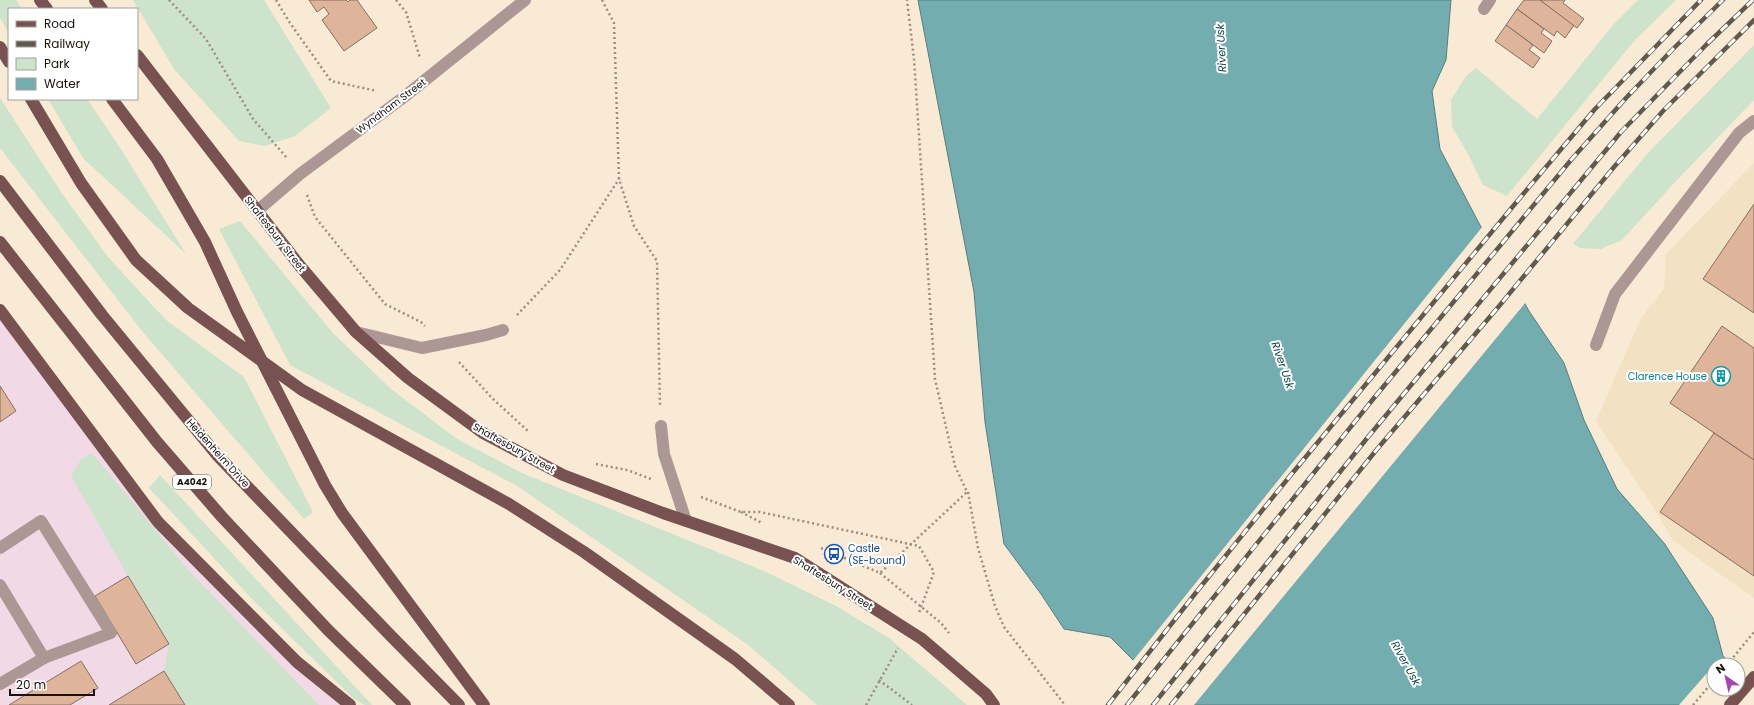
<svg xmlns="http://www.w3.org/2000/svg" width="1754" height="705" viewBox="0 0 1754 705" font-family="Poppins,sans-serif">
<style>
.built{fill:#f3e1c4}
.industrial{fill:#f1dae6}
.green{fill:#cee3cc}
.water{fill:#74adaf;stroke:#587e7e}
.pier{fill:#f8ead4}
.building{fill:#deb59a;stroke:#846f62}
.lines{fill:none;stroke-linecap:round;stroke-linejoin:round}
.path{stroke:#998f7f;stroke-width:2.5;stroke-dasharray:2 3;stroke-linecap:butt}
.minor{stroke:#ad9795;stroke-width:12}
.major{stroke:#775250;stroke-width:12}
.rail-casing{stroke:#61594d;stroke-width:4.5}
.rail{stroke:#fff;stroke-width:3;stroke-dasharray:9;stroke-linecap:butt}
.labels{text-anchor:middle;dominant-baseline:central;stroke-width:4;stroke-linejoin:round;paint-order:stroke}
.shield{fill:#fff;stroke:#5d5954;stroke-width:1}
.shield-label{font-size:9px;font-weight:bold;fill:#17120b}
.street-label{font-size:10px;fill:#17120b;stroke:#fff}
.culture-label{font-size:10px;fill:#0d838f;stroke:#fff;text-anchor:end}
.transit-label{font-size:10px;fill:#164399;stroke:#fff;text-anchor:start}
.water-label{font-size:11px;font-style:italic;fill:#114647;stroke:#fff}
</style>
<rect width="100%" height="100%" fill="#f8ead4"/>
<path class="built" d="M1754 163V598L1672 540 1658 514 1596 421 1641 318 1664 289 1666 254Z"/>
<path class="industrial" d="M0 310 158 522 350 705H0Z"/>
<g class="green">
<path d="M0 0H16L22 9H9V33L0 18Z"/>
<path d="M133 0H264L331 108 295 136 265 146 239 141 174 69Z"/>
<path d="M1638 0H1676L1635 40 1507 196 1483 185 1468 154 1452 127 1451 100 1466 76 1476 68 1537 119 1613 25Z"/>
<path d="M1754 45V100L1676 181 1622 240 1601 249 1580 248 1573 244 1647 154Z"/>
<path d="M0 98 61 192 108 257 166 320 244 377 313 512 304 519 142 331 0 148Z"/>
<path d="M48 99H87L117 143 186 254 83 158Z"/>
<path d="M240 221 333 333 391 389 457 439 522 473 764 571 836 606 889 638 967 705H817L747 644 517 486 290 365 219 229Z"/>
<path d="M92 453 190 572 319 705H185L164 671 169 644 128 576 71 476 81 459Z"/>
<path d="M160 475 372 705H365L353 698 254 601 149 488Z"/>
</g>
<path class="water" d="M918 0H1451L1446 60 1432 91 1440 149 1481 227 1529 311 1564 363 1584 420 1617 489 1664 543 1713 618 1723 656 1733 665H1714V689L1754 705H1178L1110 637 1064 629 1041 594 1004 544 985 422 974 292Z"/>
<g class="pier">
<path d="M1483 226 1526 302 1194 705H1175L1132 662Z"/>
<path d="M1714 665V689H1738V667L1754 681V705H1679Z"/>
</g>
<g class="building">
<path d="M309 0H346L348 2 350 0H357L377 28 344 51 322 20 329 14 324 7 317 12Z"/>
<path d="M1524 0H1540L1574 25 1565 38 1557 31 1554 36 1517 9Z"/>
<path d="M1540 0H1565L1563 3 1584 19 1577 28Z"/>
<path d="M1517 9 1544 29 1541 33 1552 41 1544 53 1506 25Z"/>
<path d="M1506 25 1533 45 1529 50 1540 58 1533 68 1495 41Z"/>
<path d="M1754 204V313L1703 279Z"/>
<path d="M1722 326 1754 348V460L1670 403Z"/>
<path d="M0 386 16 411 0 422Z"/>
<path d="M1714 433 1754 460V576L1660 512Z"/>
<path d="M128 576 169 644 136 664 95 596Z"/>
<path d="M81 661 98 688 70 705H9Z"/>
<path d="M164 671 185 705H109Z"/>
</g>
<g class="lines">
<g class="path">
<path d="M169 0 206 39 253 119 287 158"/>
<path d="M276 0 290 23 331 81 377 91"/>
<path d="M396 0 406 12 420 58"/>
<path d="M602 0 614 23 619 179 634 226 657 261 660 406"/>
<path d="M307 195 315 217 385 304 421 322 425 326"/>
<path d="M517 315 560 270 619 179"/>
<path d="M459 362 492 398 529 432"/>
<path d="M596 464 627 470 651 479"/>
<path d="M968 492 978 548 995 606 1004 627 1065 705"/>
<path d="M701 497 741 512H760L919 546 934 572 919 613"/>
<path d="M741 512 762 523"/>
<path d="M821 548 880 573 967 492 955 466 935 379 914 59 907 0"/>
<path d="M880 573 941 623 949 633"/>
<path d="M1727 665 1754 632"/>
<path d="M879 680 912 705"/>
<path d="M866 705 898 648"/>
<path d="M1693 705 1714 680"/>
</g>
<g class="minor">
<path d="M1484 9 1490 0"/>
<path d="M257 211 300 174 404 97 525 0"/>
<path d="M356 332 422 348 486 335 503 330"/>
<path d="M1596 345 1615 294 1739 133 1754 121"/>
<path d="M661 426 664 454 686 521"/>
<path d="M0 548 41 521 111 633 44 658 0 684"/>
<path d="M0 585 44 658"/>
</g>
<g class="major">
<path d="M40 0 47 9"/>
<path d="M95 0 102 9"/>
<path d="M0 47 9 62"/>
<path d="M137 55 300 266 356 332 408 378 483 433 563 475 663 513 795 558 922 639 986 694 994 705"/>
<path d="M31 99 81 183 136 260 188 308 302 390 509 504 584 552 735 659 789 705"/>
<path d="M112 99 157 159 205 242 237 312 325 485 342 513 484 705"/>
<path d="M0 181 102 315 217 455 391 636 459 705"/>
<path d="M0 242 157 442 222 517 328 630 405 705"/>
<path d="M0 310 158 522 297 662 350 705"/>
<path d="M1730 705 1754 677"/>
</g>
<g class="rail-casing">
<g id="rail">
<path d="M1108 705 1198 590 1290 476 1519 199 1595 109 1701 0"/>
<path d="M1127 705 1374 398 1571 160 1626 98 1675 47 1723 0"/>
<path d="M1153 705 1368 437 1621 132 1707 44 1753 0"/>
<path d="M1171 705 1378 448 1500 305 1614 167 1663 111 1754 20"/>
</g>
</g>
<use href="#rail" class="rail"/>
</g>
<defs>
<g id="building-ring" transform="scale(1)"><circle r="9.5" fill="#fff" stroke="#0f9aa8" stroke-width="1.5"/><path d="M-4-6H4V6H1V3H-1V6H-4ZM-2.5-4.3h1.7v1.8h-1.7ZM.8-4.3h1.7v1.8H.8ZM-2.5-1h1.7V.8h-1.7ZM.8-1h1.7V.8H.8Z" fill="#0f9aa8"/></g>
<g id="bus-ring" transform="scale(1)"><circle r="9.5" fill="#fff" stroke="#1a4fb4" stroke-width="1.5"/><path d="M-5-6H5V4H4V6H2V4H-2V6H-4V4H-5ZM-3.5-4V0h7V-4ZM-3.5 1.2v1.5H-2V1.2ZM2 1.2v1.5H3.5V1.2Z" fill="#1a4fb4"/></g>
</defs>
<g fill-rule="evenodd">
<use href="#building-ring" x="1721" y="376"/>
<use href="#bus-ring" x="834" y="554"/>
</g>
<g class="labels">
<rect class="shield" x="173" y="475" width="38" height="14" rx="3"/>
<g class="shield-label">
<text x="192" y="482">A4042</text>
</g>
<g class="street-label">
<text transform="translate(391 106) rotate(-37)">Wyndham Street</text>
<text transform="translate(275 234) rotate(52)">Shaftesbury Street</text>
<text transform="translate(514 448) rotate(29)">Shaftesbury Street</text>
<text transform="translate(218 453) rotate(48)">Heidenheim Drive</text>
<text transform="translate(833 583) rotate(32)">Shaftesbury Street</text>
</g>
<g class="culture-label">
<text x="1707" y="376">Clarence House</text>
</g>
<g class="transit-label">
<text x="848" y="548">Castle<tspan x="848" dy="12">(SE-bound)</tspan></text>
</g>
<g class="water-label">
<text transform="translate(1221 48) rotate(-93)">River Usk</text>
<text transform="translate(1283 365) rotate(71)">River Usk</text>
<text transform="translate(1406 663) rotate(61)">River Usk</text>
</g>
</g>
<rect x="8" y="8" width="130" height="92" fill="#ffffff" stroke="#a2a09d"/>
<rect x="16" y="21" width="20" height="6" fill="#775250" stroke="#a2a09d"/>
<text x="44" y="28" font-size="12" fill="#17120b">Road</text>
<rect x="16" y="41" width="20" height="6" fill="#61594d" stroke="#a2a09d"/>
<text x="44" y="48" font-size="12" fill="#17120b">Railway</text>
<rect x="16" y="58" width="20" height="12" fill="#cee3cc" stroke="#a2a09d"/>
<text x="44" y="68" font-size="12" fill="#17120b">Park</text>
<rect x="16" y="78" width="20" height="12" fill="#74adaf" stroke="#a2a09d"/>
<text x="44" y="88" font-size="12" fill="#17120b">Water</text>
<g transform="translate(1726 677) rotate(326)"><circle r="19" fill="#ffffff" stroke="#a2a09d"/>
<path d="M0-3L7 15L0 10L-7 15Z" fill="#a845aa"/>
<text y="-6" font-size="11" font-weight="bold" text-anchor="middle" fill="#17120b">N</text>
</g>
<path d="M10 689v6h84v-6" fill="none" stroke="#17120b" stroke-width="2"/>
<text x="16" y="689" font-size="12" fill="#17120b" stroke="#ffffff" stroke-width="3" paint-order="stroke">20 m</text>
</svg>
